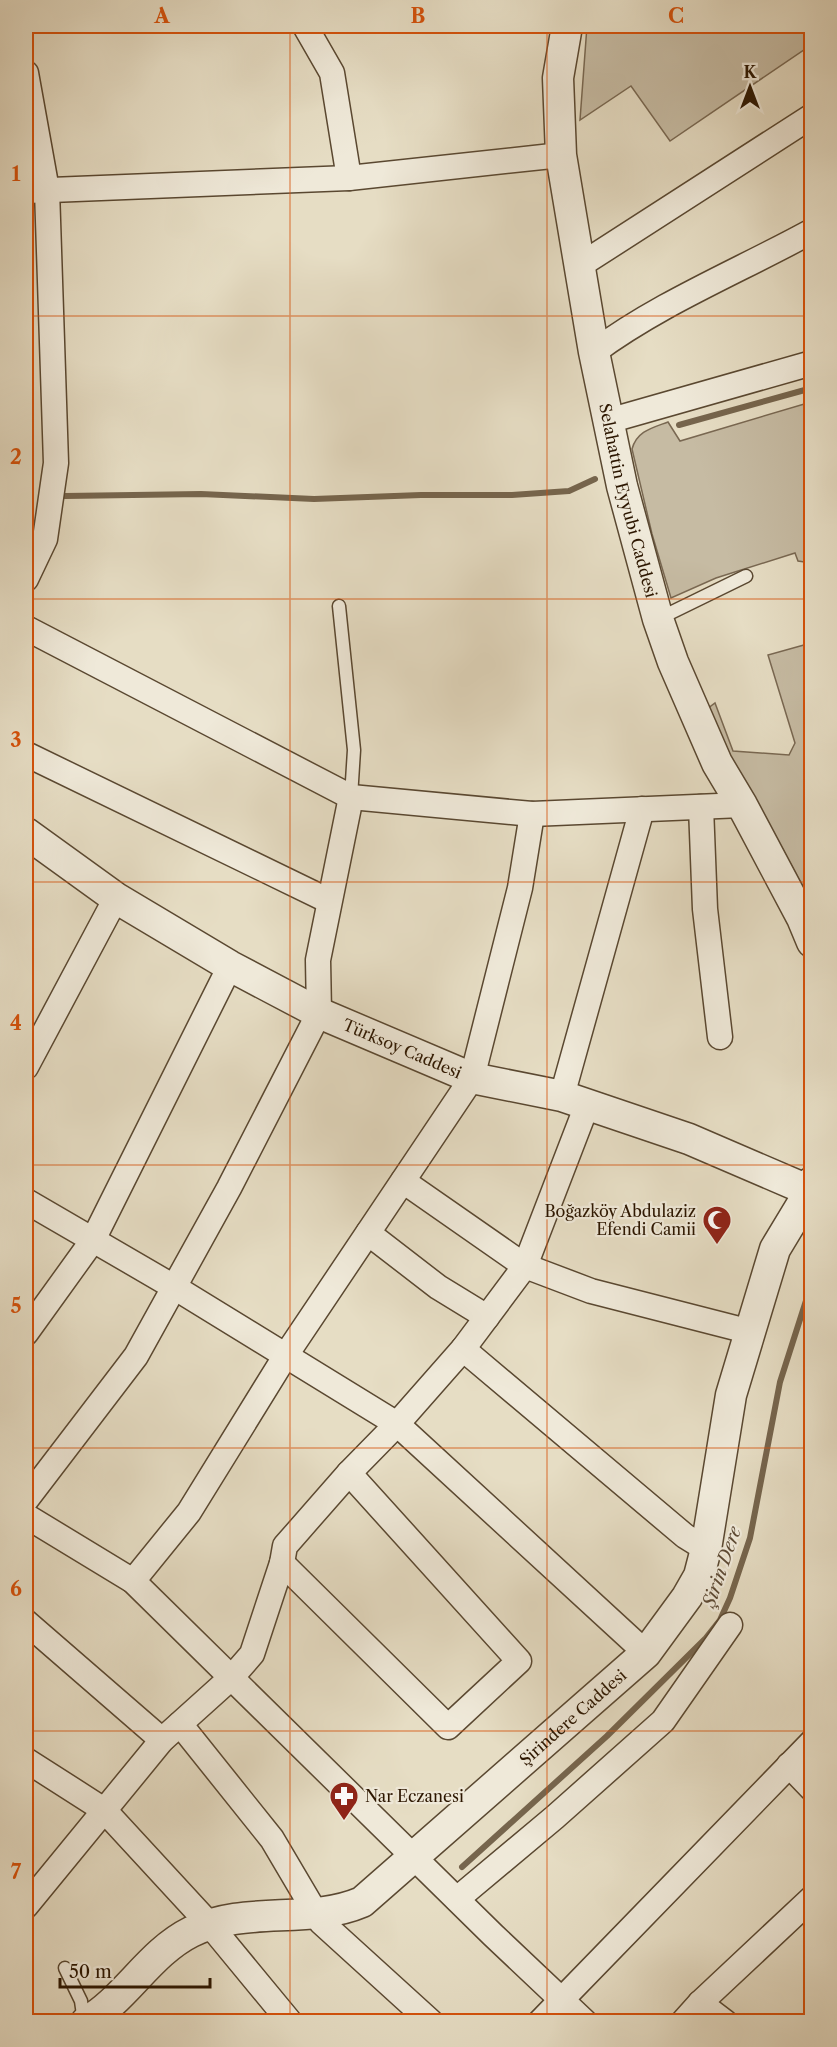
<svg xmlns="http://www.w3.org/2000/svg" width="837" height="2047" viewBox="0 0 837 2047" font-family="'Libre Caslon Text',serif">
<style>
.green{fill:#c6bba3;stroke:#796852;stroke-width:1.5}
.lines{fill:none;stroke-linecap:round;stroke-linejoin:round}
.stream{stroke:#76654d;stroke-width:6}
.service-casing{stroke:#5a4831;stroke-width:15}
.minor-casing{stroke:#5a4831;stroke-width:27}
.tertiary-casing{stroke:#5a4831;stroke-width:33}
.secondary-casing{stroke:#2c1600;stroke-width:36}
.service{stroke:#efe9d9;stroke-width:12}
.minor{stroke:#efe9d9;stroke-width:24}
.tertiary{stroke:#efe9d9;stroke-width:30}
.secondary{stroke:#efe9d9;stroke-width:33}
.grid{fill:none;stroke:#d5520b;stroke-width:1.5;stroke-opacity:0.55}
.labels{text-anchor:middle;dominant-baseline:central;stroke-width:4.5;stroke-linejoin:round;paint-order:stroke}
.street-label{font-size:16px;fill:#2c1600;stroke:#efe9d9}
.poi-label{font-size:16px;fill:#2c1600;stroke:#efe9d9;text-anchor:end}
.water-label{font-size:18px;font-style:italic;fill:#5d4a34;stroke:#efe9d9}
.neatline{fill:none;stroke:#d5520b;stroke-width:2}
.grid-label{font-size:20px;text-anchor:middle;font-weight:bold;fill:#d5520b}
</style>
<rect width="100%" height="100%" fill="#e6ddc4"/>
<filter id="stains"><feTurbulence type="fractalNoise" baseFrequency=".00333" numOctaves="4"/><feColorMatrix values="0 0 0 0 .2 0 0 0 0 .09 0 0 0 0 .02 0 0 0 .5 -.17"/></filter>
<radialGradient id="worn" r=".72"><stop offset=".6" stop-color="#630" stop-opacity="0"/><stop offset="1" stop-color="#630" stop-opacity=".3"/></radialGradient>
<g class="green">
<path d="M587 26H811V45L670 141 631 86 580 120Z"/>
<path d="M811 402V563L798 561 795 553 716 578 671 598 652 534 632 449C637 431 652 428 668 422L680 441Z"/>
<path d="M811 643V902L768 822 734 767 707 709 715 703 733 751 789 755 795 743 768 655Z"/>
</g>
<g class="lines">
<g class="stream">
<path d="M679 425 812 388"/>
<path d="M65 496 201 494 314 499 421 495H512L569 491 595 479"/>
<path d="M462 1867 607 1736 705 1639 720 1620 730 1598 750 1538 780 1382 812 1282"/>
</g>
<g class="service-casing">
<g id="service">
<path d="M339 606 354 750 351 797"/>
<path d="M658 619 746 576"/>
<path d="M65 1968 81 2001 84 2022"/>
</g>
</g>
<g class="minor-casing">
<g id="minor">
<path d="M305 26 332 73 349 178"/>
<path d="M26 73 47 190 56 463 45 539 26 579"/>
<path d="M26 191 349 178 561 155"/>
<path d="M579 266 812 116"/>
<path d="M594 352C660 303 739 271 812 231"/>
<path d="M608 421 812 363"/>
<path d="M26 628 351 797 532 814 742 805"/>
<path d="M26 754 329 901"/>
<path d="M701 807 705 909 720 1037"/>
<path d="M26 1067 116 898"/>
<path d="M562 1096 642 809"/>
<path d="M403 1181 525 1266 591 1291 751 1332"/>
<path d="M26 1201 174 1287 397 1424 646 1653"/>
<path d="M368 1233 438 1287 487 1317"/>
<path d="M26 1333 93 1240 230 966"/>
<path d="M463 1349 685 1536 706 1549"/>
<path d="M26 1500 136 1356 229 1188 319 1013 318 960 351 797"/>
<path d="M26 1516 133 1581 493 1935 585 2022"/>
<path d="M282 1563 448 1727 519 1661 349 1473"/>
<path d="M133 1581 189 1512 286 1355 472 1078 520 888 532 814"/>
<path d="M26 1622 162 1740"/>
<path d="M180 1724 272 1839 321 1922 431 2022"/>
<path d="M26 1760 104 1810 210 1925 290 2022"/>
<path d="M789 1765 812 1789"/>
<path d="M457 1899 555 1817 663 1721 730 1625"/>
<path d="M26 1906 162 1740 232 1677 252 1654 282 1563 285 1546 349 1473 397 1424 463 1349 525 1266 587 1105"/>
<path d="M700 2003 725 2022"/>
<path d="M540 2022 812 1742"/>
<path d="M683 2022 700 2003 812 1898"/>
</g>
</g>
<g class="tertiary-casing">
<g id="tertiary">
<path id="s1" d="M567 26 558 78 561 155 594 352 622 486 658 619 673 662 717 763 742 805 802 918 812 942"/>
<path id="s2" d="M26 833 116 898 230 966 319 1013 472 1078 562 1096 689 1139 810 1191"/>
<path id="s3" d="M86 2022C126 1999 149 1953 191 1932 245 1905 308 1925 362 1902L646 1653 687 1597 699 1576 706 1549 731 1395 775 1249 810 1191 812 1182"/>
</g>
</g>
<g class="secondary-casing">
<path id="secondary" d="M810 1191 812 1193"/>
</g>
<use href="#service" class="service"/>
<use href="#minor" class="minor"/>
<use href="#tertiary" class="tertiary"/>
<use href="#secondary" class="secondary"/>
</g>
<path class="grid" d="M290 26V2022M547 26V2022M26 316H812M26 599H812M26 882H812M26 1165H812M26 1448H812M26 1731H812"/>
<defs>
<g id="mosque-pin" transform="scale(1.5)"><path d="M0 17L-7.5 6A9.5 9.5 0 1 1 7.5 6Z" fill="#8f2418" stroke="#efe9d9"/><path d="M3.5-4.9A6 6 0 1 0 3.5 4.9A5 5 0 1 1 3.5-4.9Z" fill="#fff"/></g>
<g id="pharmacy-pin" transform="scale(1.5)"><path d="M0 17L-7.5 6A9.5 9.5 0 1 1 7.5 6Z" fill="#8f2418" stroke="#efe9d9"/><path d="M-2-6h4v4h4v4h-4v4h-4v-4h-4v-4h4Z" fill="#fff"/></g>
</defs>
<g fill-rule="evenodd">
<use href="#mosque-pin" x="717" y="1220"/>
<use href="#pharmacy-pin" x="344" y="1796"/>
</g>
<g class="labels">
<g class="street-label">
<text stroke="none"><textPath href="#s1" startOffset="482">Selahattin Eyyubi Caddesi</textPath></text>
<text stroke="none"><textPath href="#s2" startOffset="435">Türksoy Caddesi</textPath></text>
<text stroke="none"><textPath href="#s3" startOffset="594">Şirindere Caddesi</textPath></text>
</g>
<g class="poi-label">
<text x="696" y="1211">Boğazköy Abdulaziz<tspan x="696" dy="18">Efendi Camii</tspan></text>
<text x="365" y="1796" text-anchor="start">Nar Eczanesi</text>
</g>
<g class="water-label">
<text transform="translate(722 1567) rotate(-71)">Şirin Dere</text>
</g>
</g>
<rect width="837" height="2047" fill="none" stroke="#e6ddc4" stroke-width="66"/>
<g transform="translate(750 87)" stroke="#efe9d9" stroke-width="4.5" paint-order="stroke">
<path d="M0-4.5L10 22L0 15L-10 22Z" fill="#2c1600"/>
<text y="-9" font-size="16" font-weight="bold" text-anchor="middle" fill="#2c1600">K</text>
</g>
<path d="M60 1978v9h150v-9" fill="none" stroke="#2c1600" stroke-width="3"/>
<text x="69" y="1978" font-size="18" fill="#2c1600" stroke="#efe9d9" stroke-width="4.5" paint-order="stroke">50 m</text>
<rect x="33" y="33" width="771" height="1981" class="neatline"/>
<g class="grid-label">
<text x="162" y="23">A</text>
<text x="418" y="23">B</text>
<text x="676" y="23">C</text>
<text x="16" y="181">1</text>
<text x="16" y="464">2</text>
<text x="16" y="747">3</text>
<text x="16" y="1030">4</text>
<text x="16" y="1313">5</text>
<text x="16" y="1596">6</text>
<text x="16" y="1879">7</text>
</g>
<rect width="100%" height="100%" filter="url(#stains)"/>
<rect width="100%" height="100%" fill="url(#worn)"/>
</svg>
